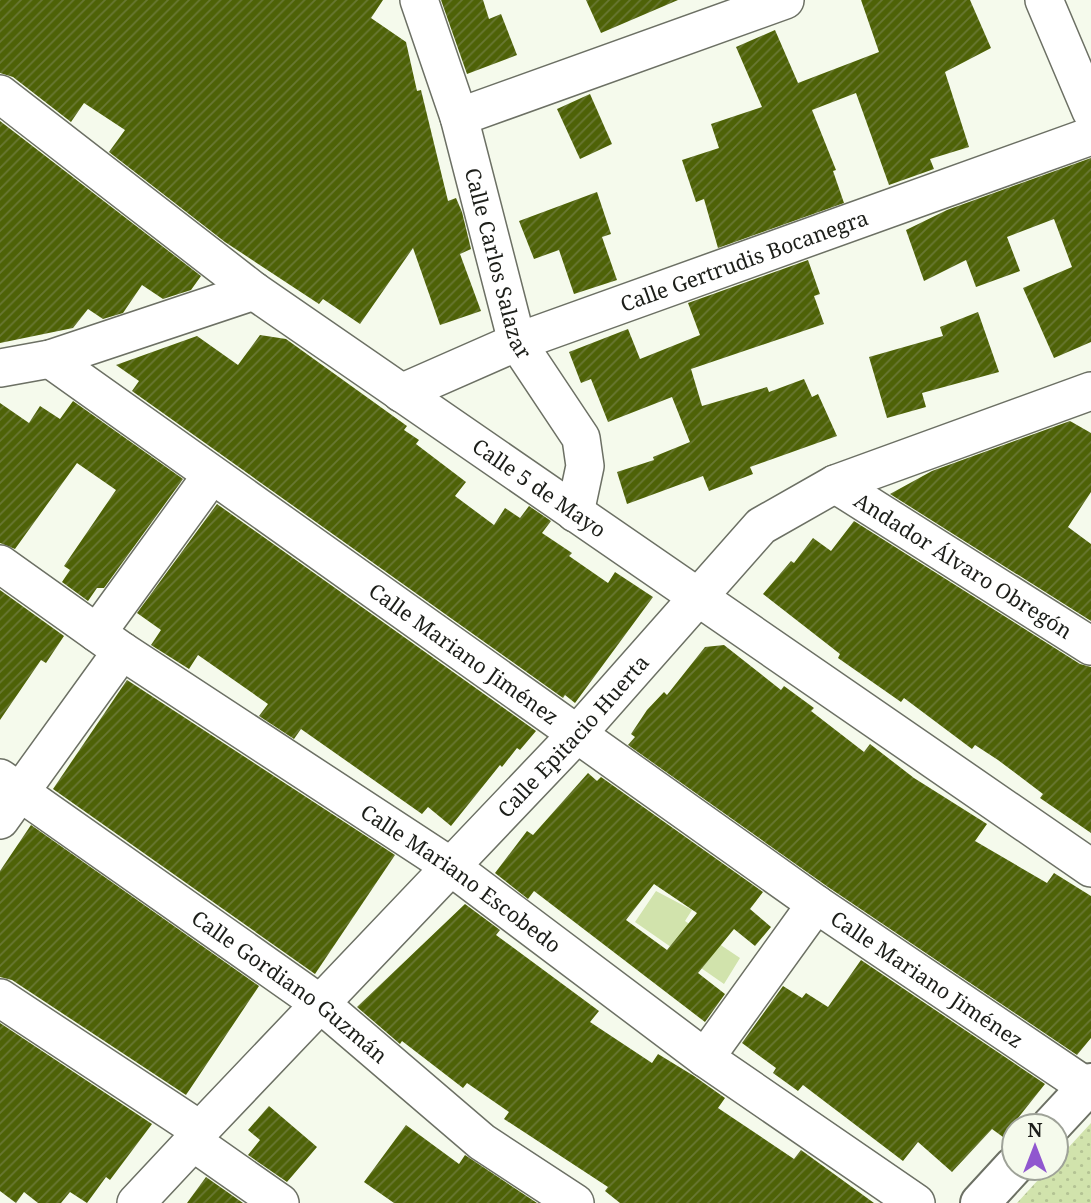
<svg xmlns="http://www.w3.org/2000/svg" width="1091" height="1203" viewBox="0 0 1091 1203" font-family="'Noto Serif',serif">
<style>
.park{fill:url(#park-dots)}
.garden{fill:#d1e3ac}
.building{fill:url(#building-hatch);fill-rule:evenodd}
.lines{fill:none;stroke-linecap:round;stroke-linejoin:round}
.street-casing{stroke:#6c7064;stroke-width:40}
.highway-casing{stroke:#6c7064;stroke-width:42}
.street{stroke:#fff;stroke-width:37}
.highway{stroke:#fff;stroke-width:38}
.labels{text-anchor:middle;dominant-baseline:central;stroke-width:7;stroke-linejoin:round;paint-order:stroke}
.street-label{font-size:21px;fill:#1c1e19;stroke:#f5faec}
</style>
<defs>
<pattern id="park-dots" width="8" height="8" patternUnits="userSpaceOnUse" patternTransform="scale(1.75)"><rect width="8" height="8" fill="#d1e3ac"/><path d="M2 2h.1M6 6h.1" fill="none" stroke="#b3c293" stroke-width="1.8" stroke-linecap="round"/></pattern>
<pattern id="building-hatch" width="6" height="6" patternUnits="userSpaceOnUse" patternTransform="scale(1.75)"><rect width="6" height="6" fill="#4e6207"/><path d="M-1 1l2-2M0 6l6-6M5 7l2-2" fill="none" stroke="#697834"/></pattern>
</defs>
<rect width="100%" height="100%" fill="#f5faec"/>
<path class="park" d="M1091 1123V1203H1017L1049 1168H1056V1161Z"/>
<path class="garden" d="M656 891 692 910 685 921 740 958 724 984 635 922Z"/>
<g class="building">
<path d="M0 0H383L371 18 406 42 417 91 421 90 448 201 456 198 462 212 471 249 460 254 481 311 440 325 413 248 360 324 323 299 319 304 225 242 109 152 125 130 84 103 71 122 13 77 0 73Z"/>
<path d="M441 0H483L489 19 501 14 517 55 467 74Z"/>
<path d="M586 0H678L601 33Z"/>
<path d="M861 0H970L991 48 945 72 969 147 930 159 934 169 889 185 856 93 812 110 836 170 833 171 844 203 718 248 704 199 696 202 682 160 719 148 711 124 762 107 736 47 775 30 798 83 879 52Z"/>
<path d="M590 94 612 144 580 159 557 109Z"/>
<path d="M0 121 201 276 191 290 163 299 142 285 123 313 103 319 88 309 73 328 0 343Z"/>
<path d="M1091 158V342L1054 358 1023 288 1072 267 1054 219 1007 237 1020 271 976 287 966 260 924 281 906 230 947 210Z"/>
<path d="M597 192 611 234 602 237 617 280 574 294 559 250 534 259 519 221Z"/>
<path d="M808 260 820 294 814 296 824 324 691 369 702 406 767 387 769 392 804 379 812 397 818 394 837 436 750 467 753 474 709 491 703 476 627 504 617 472 654 460 653 457 690 442 672 397 608 422 591 379 581 383 569 352 628 329 640 359 700 335 688 303Z"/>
<path d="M978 312 999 372 922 393 926 407 887 418 869 357 943 336 940 327Z"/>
<path d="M260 335 286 339 407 426 404 430 419 440 416 444 466 482 455 496 494 525 505 508 520 518 529 506 551 521 542 533 572 553 569 556 608 583 615 572 653 597 575 703 565 695 563 698 132 391 139 381 116 365 197 336 238 365Z"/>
<path d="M73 401 183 479 104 588H97L88 601 62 582 70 570 64 566 116 490 77 463 15 549 0 543V403L29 423 40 406 60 419Z"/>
<path d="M1070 421 1091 433V492L1068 527 1091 544V621L890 494 932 471Z"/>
<path d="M217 504 536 731 520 750 517 748 502 767 500 765 451 826 428 807 422 814 301 729 294 739 259 716 268 704 198 655 189 669 151 645 161 630 137 613Z"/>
<path d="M854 521 1080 664 1091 667V833L1040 798 1043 794 998 760 975 745 972 749 904 698 901 702 838 658 840 654 763 594 791 561 794 563 813 538 831 551Z"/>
<path d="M0 590 64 636 46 663 41 660 0 720Z"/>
<path d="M724 645 781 690 784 686 814 708 811 711 864 752 870 744 914 778 987 824 975 841 1047 883 1054 873 1091 896V1038L1077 1055 828 887 628 745 635 737 631 734 647 710 664 692 667 695 705 647Z"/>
<path d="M127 680 395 855 315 974 53 789Z"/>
<path d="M588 773 597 781 601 777 763 892 750 909 771 927 755 946 734 929 698 973 725 994 705 1022 534 891 528 899 495 873 527 831 533 835ZM654 884 697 913 667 950 626 920Z"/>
<path d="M31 825 259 986 186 1095 12 980 0 977V871Z"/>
<path d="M465 904 500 930 496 935 599 1011 590 1022 652 1063 658 1054 694 1076 725 1098 718 1108 794 1159 801 1150 874 1203H620L605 1191 608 1187 504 1119 509 1112 467 1083 463 1088 402 1041 400 1044 357 1007Z"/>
<path d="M861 960 1045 1084 1003 1137 992 1129 952 1172 918 1142 903 1161 803 1085 798 1091 773 1073 776 1068 742 1043 783 986 802 998 806 993 828 1007Z"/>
<path d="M0 1023 152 1124 110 1180 106 1177 87 1203 70 1192 61 1203H38L24 1192 16 1203 0 1191Z"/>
<path d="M269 1106 317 1147 287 1182 248 1155 260 1140 248 1130Z"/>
<path d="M406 1125 459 1164 465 1155 537 1203H394L364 1182Z"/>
<path d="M206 1177 243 1203H187Z"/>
</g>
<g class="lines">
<g class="street-casing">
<g id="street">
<path id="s1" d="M419 0 459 117 517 342 581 438 585 466 575 513"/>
<path d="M1044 0 1091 111"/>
<path id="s2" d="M0 94 254 291 1091 868"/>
<path d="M459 117 785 0"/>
<path id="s3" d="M50 359 816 904 1087 1087"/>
<path d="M0 368 50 359 254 291"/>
<path id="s4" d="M401 393 517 342 1091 136"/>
<path id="s5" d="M835 484 1091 646"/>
<path id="s6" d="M0 564 122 651 450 866 705 1058 916 1203"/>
<path d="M97 633 211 476"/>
<path id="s7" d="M0 778 322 1005 482 1142 575 1203"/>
<path d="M0 820 122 651"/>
<path d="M0 998 200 1130"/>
<path d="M705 1058 816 904"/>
<path d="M193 1142 280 1203"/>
<path id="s8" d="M136 1203 193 1142 200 1130 578 733 761 526 835 484 1091 391"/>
</g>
</g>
<g class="highway-casing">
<g id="highway">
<path d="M1051 1126 1091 1083"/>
<path d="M980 1203 1014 1166"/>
</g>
</g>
<use href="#street" class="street"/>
<use href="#highway" class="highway"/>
</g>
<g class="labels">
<g class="street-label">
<text stroke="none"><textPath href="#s4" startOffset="368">Calle Gertrudis Bocanegra</textPath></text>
<text stroke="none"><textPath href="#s1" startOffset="275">Calle Carlos Salazar</textPath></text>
<text stroke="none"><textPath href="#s2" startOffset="668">Calle 5 de Mayo</textPath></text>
<text stroke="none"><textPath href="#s5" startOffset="152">Andador Álvaro Obregón</textPath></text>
<text stroke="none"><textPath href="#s3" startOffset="508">Calle Mariano Jiménez</textPath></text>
<text stroke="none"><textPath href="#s8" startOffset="640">Calle Epitacio Huerta</textPath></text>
<text stroke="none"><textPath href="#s6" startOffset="558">Calle Mariano Escobedo</textPath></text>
<text stroke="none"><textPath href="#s3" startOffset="1074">Calle Mariano Jiménez</textPath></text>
<text stroke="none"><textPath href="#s7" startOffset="357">Calle Gordiano Guzmán</textPath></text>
</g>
</g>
<g transform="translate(1035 1147)"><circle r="33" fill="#f5faec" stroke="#9ea298" stroke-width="2"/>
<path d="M0-5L12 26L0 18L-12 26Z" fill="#9057cf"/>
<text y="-10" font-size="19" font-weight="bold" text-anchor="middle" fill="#1c1e19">N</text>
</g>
</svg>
